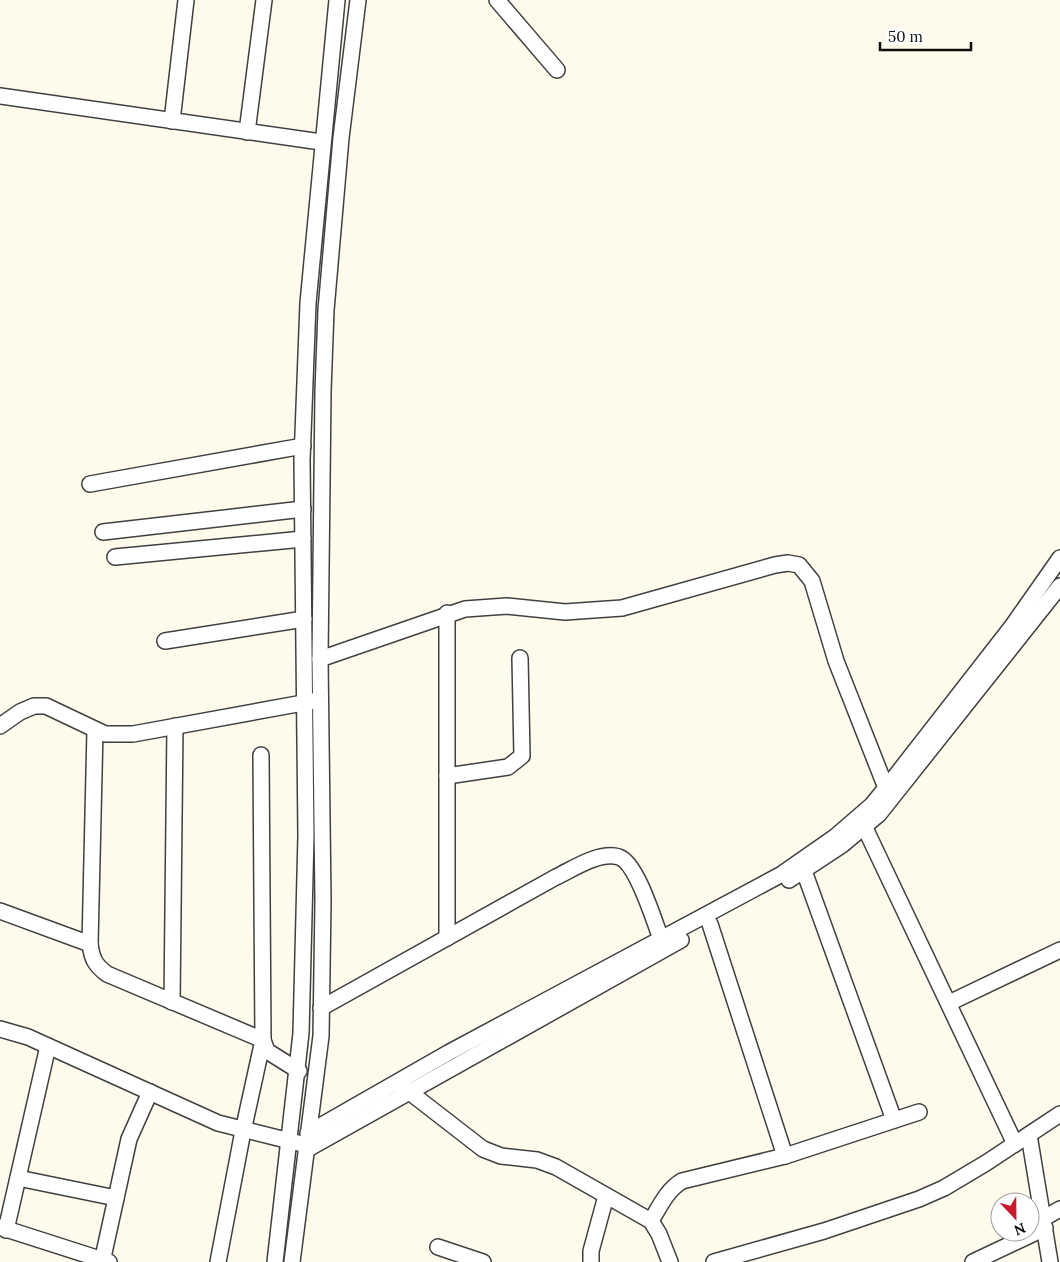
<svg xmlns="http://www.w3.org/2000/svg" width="1060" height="1262" viewBox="0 0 1060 1262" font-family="Lora,serif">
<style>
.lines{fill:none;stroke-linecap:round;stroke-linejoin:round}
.minor-casing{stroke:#404040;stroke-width:18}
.minor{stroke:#fff;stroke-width:15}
</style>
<rect width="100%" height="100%" fill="#fffbec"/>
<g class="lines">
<g class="minor-casing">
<g id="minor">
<path d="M497 0 557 70"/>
<path d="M0 96 321 142"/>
<path d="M172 121 186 0"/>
<path d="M247 132 264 0"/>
<path d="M90 484 303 446"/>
<path d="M103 532 303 509"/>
<path d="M115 557 303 539"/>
<path d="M165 641 304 619"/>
<path d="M320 659 465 609 507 606 565 612 622 608 775 565 788 563 799 565 812 581 836 661 886 788"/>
<path d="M0 726 20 712 34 706H46L105 734H133L314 701"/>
<path d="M95 730 90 944C92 959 95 965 107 974L263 1040 267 1051 299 1071"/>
<path d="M447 776 508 767 522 756 520 658"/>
<path d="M865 828 1015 1144"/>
<path d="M804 871 894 1120"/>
<path d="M789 880 842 845 879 814 1060 586"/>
<path d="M0 911 90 944"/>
<path d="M710 924 785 1156"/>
<path d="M447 938V613"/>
<path d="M172 1002 175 726"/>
<path d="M949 1003 1060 950"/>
<path d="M321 1008 556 877C573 869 599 851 619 857 637 863 654 921 661 939"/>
<path d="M0 1029 28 1037 218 1123 298 1143"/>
<path d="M403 1087 483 1149 501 1156 537 1160 556 1167 651 1221 659 1234 670 1262"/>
<path d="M308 1133 448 1053 782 874 835 837 872 805 894 778 1013 625 1060 558"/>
<path d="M1029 1135 1050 1262"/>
<path d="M306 1150 681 940"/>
<path d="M18 1178 116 1198"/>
<path d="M1044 1218 1060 1209"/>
<path d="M651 1221C660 1206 667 1190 682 1181L785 1156 919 1112"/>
<path d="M0 1227 109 1262"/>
<path d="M6 1230 48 1046"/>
<path d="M438 1247 483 1262"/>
<path d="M102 1262 129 1139 150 1092"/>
<path d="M218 1262 243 1131 263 1040 261 755"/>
<path d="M275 1262 301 1033 306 836 302 460 308 303 337 0"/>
<path d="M292 1262 321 1036 323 901 320 659 323 391 326 310 341 138 358 0"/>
<path d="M591 1262V1251L606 1196"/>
<path d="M714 1262 824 1231 919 1199 944 1188 986 1163 1060 1114"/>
<path d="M973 1262 1045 1228"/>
</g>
</g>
<use href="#minor" class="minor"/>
</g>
<g transform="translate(1015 1217) rotate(158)"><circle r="24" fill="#ffffff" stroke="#9e9e9e"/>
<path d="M0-4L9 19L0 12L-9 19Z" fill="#c71b2a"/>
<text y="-8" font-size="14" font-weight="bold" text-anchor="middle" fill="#0d0d0d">N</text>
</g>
<path d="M880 42v8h91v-8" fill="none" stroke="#0d0d0d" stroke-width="2.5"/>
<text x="888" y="42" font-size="15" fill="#0d0d0d" stroke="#ffffff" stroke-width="4" paint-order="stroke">50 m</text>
</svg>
